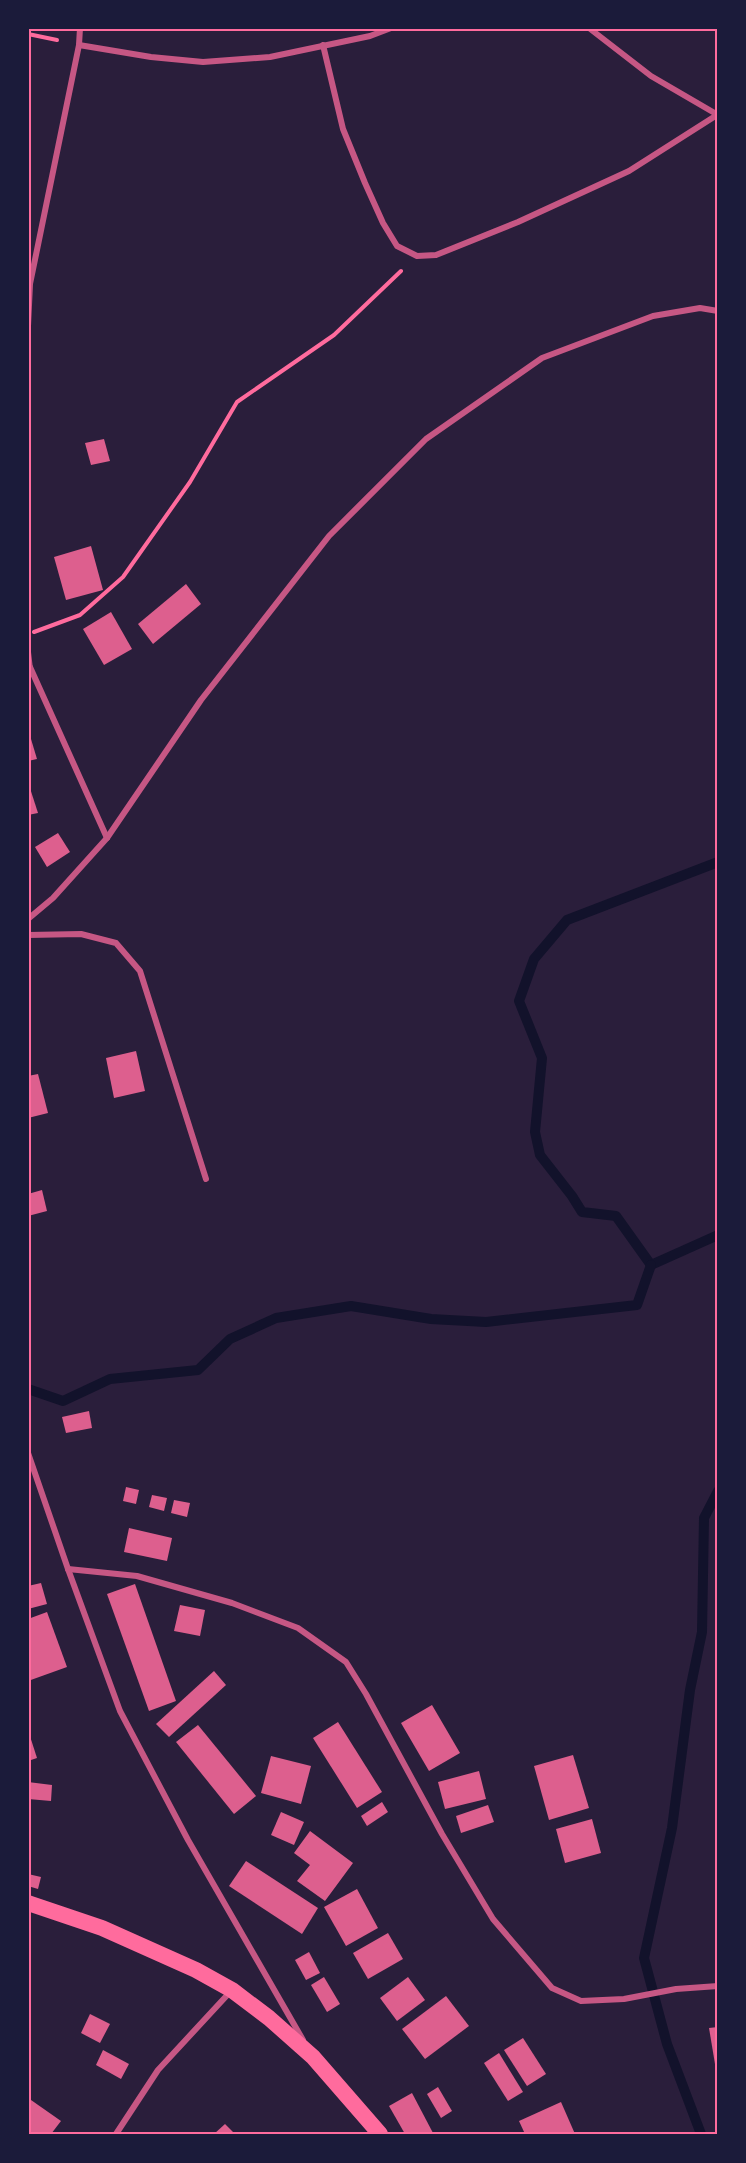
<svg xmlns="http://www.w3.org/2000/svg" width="746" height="2163" viewBox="0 0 746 2163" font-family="'Fira Sans',sans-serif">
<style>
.green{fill:#2a1e3b}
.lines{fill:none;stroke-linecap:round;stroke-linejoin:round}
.stream{stroke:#12122b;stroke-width:10}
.building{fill:#dd5f8e}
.path{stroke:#ff6b9d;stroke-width:4}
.minor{stroke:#c65784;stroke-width:6}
.trunk{stroke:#ff6b9d;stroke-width:16}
.neatline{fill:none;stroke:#ff6b9d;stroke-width:2}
</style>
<rect width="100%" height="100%" fill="#1b1b3a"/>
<rect class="green" x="29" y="29" width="688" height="2105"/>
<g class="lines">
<g class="stream">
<path d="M651 1265 616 1216 582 1212 572 1196 540 1155 535 1132 542 1058 519 1001 534 959 567 920 718 862"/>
<path d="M651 1265 718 1235"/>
<path d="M28 1389 63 1401 110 1379 198 1370 230 1339 276 1318 351 1306 431 1319 486 1322 637 1305 651 1265"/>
<path d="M701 2134 667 2044 644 1958 672 1828 690 1690 702 1632 704 1518 718 1491"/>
</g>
</g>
<g class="building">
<path d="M104 439 110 461 91 465 85 443Z"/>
<path d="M91 546 103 590 66 600 54 557Z"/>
<path d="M186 584 201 604 153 644 138 624Z"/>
<path d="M111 612 132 649 104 665 83 629Z"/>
<path d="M28 729 37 759 28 761Z"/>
<path d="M28 782 38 813 28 815Z"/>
<path d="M58 833 70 852 47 867 35 847Z"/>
<path d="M136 1051 145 1091 114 1098 106 1058Z"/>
<path d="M38 1074 48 1113 28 1118V1076Z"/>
<path d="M42 1190 47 1211 28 1216V1194Z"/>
<path d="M89 1411 92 1428 66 1433 62 1417Z"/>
<path d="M126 1487 139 1490 136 1504 123 1501Z"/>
<path d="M152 1495 167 1498 164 1511 149 1507Z"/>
<path d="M174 1500 190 1503 187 1517 171 1513Z"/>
<path d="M129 1528 172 1538 167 1561 124 1552Z"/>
<path d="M41 1583 47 1604 28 1609V1586Z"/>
<path d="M135 1584 176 1701 149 1711 107 1594Z"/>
<path d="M180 1605 205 1610 200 1636 174 1631Z"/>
<path d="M47 1612 67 1667 28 1681V1619Z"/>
<path d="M214 1671 226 1685 169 1737 156 1724Z"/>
<path d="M432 1705 460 1753 429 1771 401 1723Z"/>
<path d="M338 1722 382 1792 357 1808 313 1738Z"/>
<path d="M198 1725 256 1796 234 1814 176 1742Z"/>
<path d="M28 1730 37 1758 28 1761Z"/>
<path d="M573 1755 589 1808 549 1820 534 1766Z"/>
<path d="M271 1756 311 1766 301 1804 261 1793Z"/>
<path d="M479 1771 486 1799 445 1809 438 1782Z"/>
<path d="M28 1782 52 1785 51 1801 28 1799Z"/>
<path d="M382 1802 388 1812 367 1826 361 1816Z"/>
<path d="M488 1805 494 1822 461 1833 456 1816Z"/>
<path d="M281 1812 304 1822 294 1845 271 1835Z"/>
<path d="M592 1819 601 1853 565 1863 556 1829Z"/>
<path d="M310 1831 353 1863 325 1901 297 1881 310 1865 294 1853Z"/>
<path d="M246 1861 318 1908 302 1934 229 1886Z"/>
<path d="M28 1874 41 1877 38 1889 28 1886Z"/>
<path d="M357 1889 378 1928 346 1946 324 1907Z"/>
<path d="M388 1933 403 1959 368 1979 353 1953Z"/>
<path d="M309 1952 320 1973 306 1980 295 1960Z"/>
<path d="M324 1977 340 2004 327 2012 311 1985Z"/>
<path d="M408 1977 425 2000 397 2021 380 1998Z"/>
<path d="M446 1996 469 2026 425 2059 402 2029Z"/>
<path d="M90 2014 110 2024 100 2043 81 2033Z"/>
<path d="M718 2027V2070H716L709 2028Z"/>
<path d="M523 2038 546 2074 527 2086 504 2050Z"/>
<path d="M103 2050 129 2064 121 2079 96 2065Z"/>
<path d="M499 2053 523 2092 508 2101 484 2063Z"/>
<path d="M438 2087 452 2111 441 2118 427 2094Z"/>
<path d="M412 2093 433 2133 431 2134H405L389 2106Z"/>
<path d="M31 2100 61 2121 51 2134H28V2103Z"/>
<path d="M561 2102 575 2134H525L519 2121Z"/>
<path d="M225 2124 235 2134H214Z"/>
</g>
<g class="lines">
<g class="path">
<path d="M28 34 57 40"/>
<path d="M34 632 80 615 123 577 190 482 237 402 334 335 401 271"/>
</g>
<g class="minor">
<path d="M589 28 651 76 718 115"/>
<path d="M79 45 151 57 203 62 270 57 370 36 391 28"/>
<path d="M323 45 343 129 365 183 383 223 397 246 417 256 436 255 518 222 629 171 717 115"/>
<path d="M28 326 30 284 79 45 80 28"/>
<path d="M28 652 30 669"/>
<path d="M30 667 107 838"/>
<path d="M28 919 53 898 107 838 201 700 329 536 426 439 542 358 653 316 700 308 718 311"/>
<path d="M28 935 81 934 116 943 140 971 206 1179"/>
<path d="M28 1453 68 1569 120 1711 188 1840 303 2040"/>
<path d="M68 1569 137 1576 232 1603 298 1628 346 1662 366 1694 442 1834 493 1919 552 1988 581 2001 624 1999 676 1989 718 1986"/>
<path d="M116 2134 158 2070 231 1991"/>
</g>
<path class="trunk" d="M28 1903 102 1928 196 1970 232 1990 269 2018 313 2057 380 2134"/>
</g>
<rect width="746" height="2163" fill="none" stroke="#1b1b3a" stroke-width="60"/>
<rect x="30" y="30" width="686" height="2103" class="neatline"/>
</svg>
